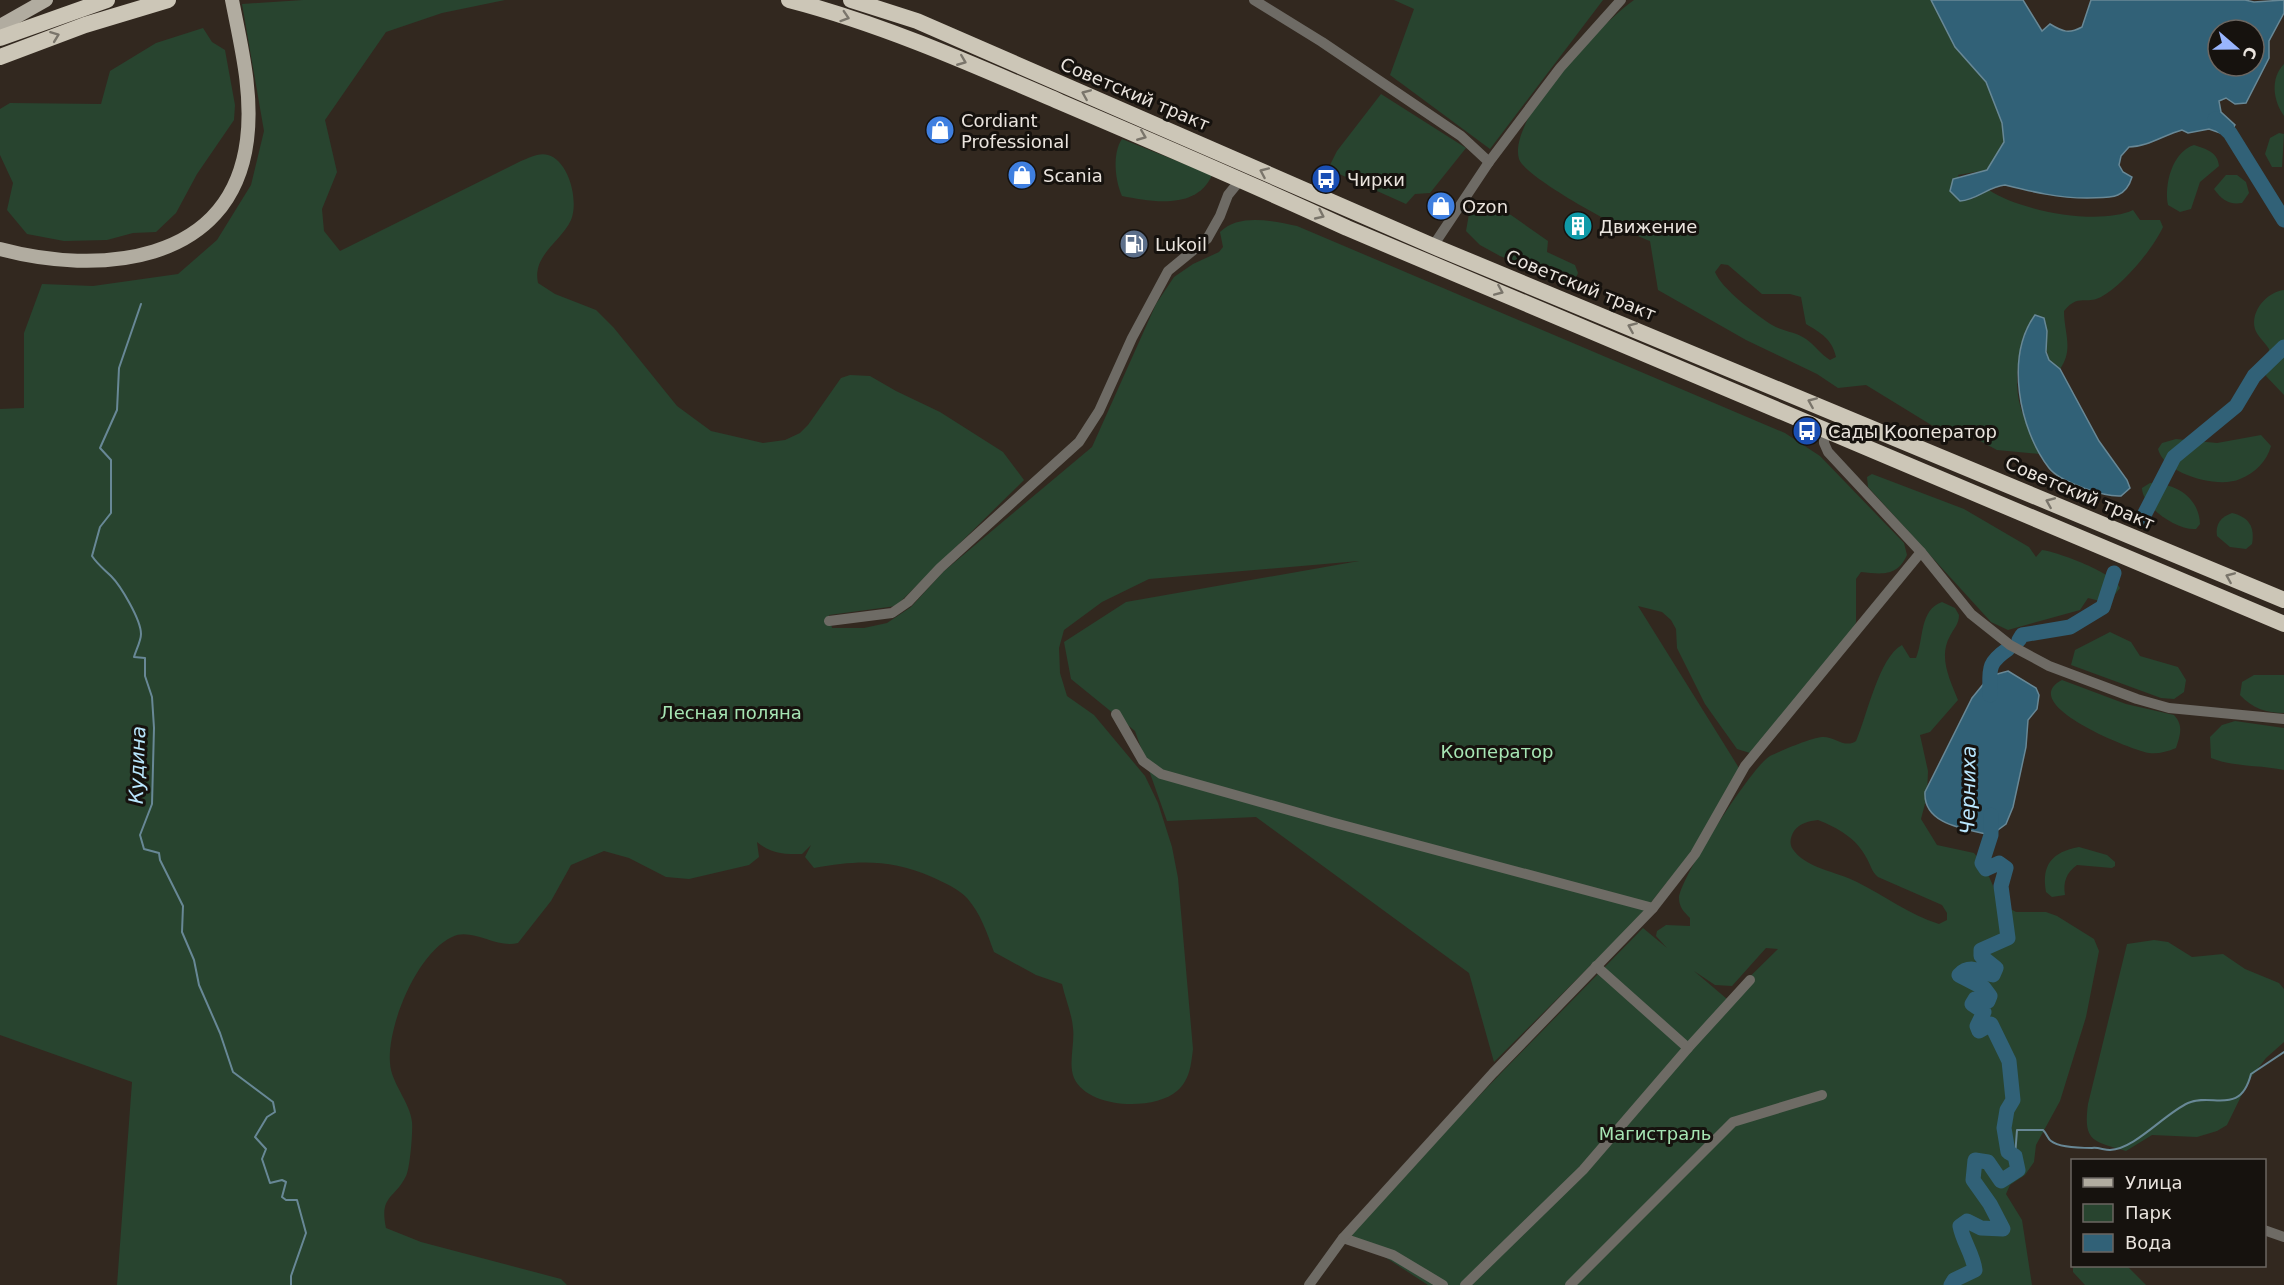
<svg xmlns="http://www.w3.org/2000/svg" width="2284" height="1285" viewBox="0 0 2284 1285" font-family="'DejaVu Sans',sans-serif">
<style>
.green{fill:#28442f;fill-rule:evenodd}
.water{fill:#316177;stroke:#688896;stroke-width:1.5;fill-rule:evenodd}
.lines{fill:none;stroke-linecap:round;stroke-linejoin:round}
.stream{stroke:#688896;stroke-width:2}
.river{stroke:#316177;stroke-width:15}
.minor{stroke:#6e6b65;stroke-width:10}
.major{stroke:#b1aca0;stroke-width:14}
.highway{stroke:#ccc6b7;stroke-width:16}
.oneway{stroke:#7a756b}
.labels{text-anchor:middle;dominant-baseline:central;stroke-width:6;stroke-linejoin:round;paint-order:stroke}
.street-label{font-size:18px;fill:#eae4de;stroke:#16120e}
.poi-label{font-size:18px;fill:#eae4de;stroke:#16120e;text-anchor:start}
.park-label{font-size:18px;fill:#a6e5b3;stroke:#16120e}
.water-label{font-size:20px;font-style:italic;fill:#b9e6fd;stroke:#16120e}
</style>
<rect width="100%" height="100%" fill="#32281f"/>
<g class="green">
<path d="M303 0H505L442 13 386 32 325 120 337 172 322 209 324 231 340 251 521 161C529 158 539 152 548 155 569 161 579 201 571 220 561 242 532 255 538 283L555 294 596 310 614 328 677 406 711 431 763 443 785 440 800 433 808 425 841 378 850 375 870 376 896 391 940 412 1003 452 1024 480 896 606 829 615 832 628H864L887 623 911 607 943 572 1092 447 1156 304 1174 277 1193 264 1219 252 1223 247 1220 232C1239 213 1273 221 1297 226L1785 433 1820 456 1904 543 1907 555C1897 577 1882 574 1861 572L1856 579V622L1850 638 1750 753 1737 749 1705 704 1677 648 1676 629 1671 620 1662 612 1638 606 1739 768 1699 843 1640 916 1494 1062 1469 973 1256 817 1167 821 1135 731 1071 679 1064 642 1126 602 1359 561 1149 579 1102 602 1064 630 1059 648 1060 673 1067 696 1094 715 1145 776 1158 803 1172 847 1178 878 1193 1049C1191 1065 1190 1080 1177 1091 1154 1111 1088 1109 1074 1078 1068 1064 1075 1043 1073 1028 1072 1014 1065 998 1062 984L1036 975 994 952C987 933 981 914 967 898 959 889 943 882 932 877 890 859 858 860 814 868L805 857 811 845 802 854C783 854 772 854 757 842L759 857 749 865 689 879 666 877 629 858 604 851 571 865 551 901 518 943C496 949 472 927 452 937 417 953 387 1026 390 1063 391 1083 410 1102 412 1122 413 1131 410 1169 406 1176 395 1199 379 1195 386 1228L421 1242 561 1279 567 1285H117L132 1082 0 1035V409L24 408V333L42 284 93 286 178 274 217 240 251 185 264 131 242 4Z"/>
<path d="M1394 0H1603L1490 149 1390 75 1414 9Z"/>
<path d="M1634 0H1931L1955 47 1986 82 2002 123 2004 142 1987 170 1958 175 1972 199 1989 190C2020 211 2099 226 2133 210L2140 220H2160L2163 227C2153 249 2122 286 2101 297 2086 305 2078 293 2064 311 2064 333 2074 349 2060 369L2049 360 2045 343 2047 331 2036 316C2019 336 2014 376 2019 401 2023 419 2033 437 2040 454L1997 450 1971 436 1946 434 1866 385 1838 388 1817 374 1746 340 1658 290 1650 241C1628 233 1525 178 1519 159 1507 118 1603 22 1634 0ZM1721 264 1728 265 1762 294H1790L1801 297 1806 324C1821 333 1832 339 1836 357L1830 360C1820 354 1815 345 1806 339 1797 332 1782 331 1772 325 1756 315 1721 288 1715 272Z"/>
<path d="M203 28 212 42 225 50 235 105 234 120 197 174 176 213 156 232 133 233 107 240 64 241 27 234 7 210 13 183 0 155V109L10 103 101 104 110 71 156 43Z"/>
<path d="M2284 64V116C2273 101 2270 78 2284 64Z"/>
<path d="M1381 94 1466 148 1430 193 1415 194 1406 204 1328 169 1337 151Z"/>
<path d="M2279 133 2284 134 2282 167H2272L2265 154 2270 138Z"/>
<path d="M1122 139 1212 175C1197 210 1152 202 1122 196 1115 181 1112 153 1122 139Z"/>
<path d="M2194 145C2206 149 2218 152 2219 166L2200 182 2191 209 2180 212 2168 205C2164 185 2172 152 2194 145Z"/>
<path d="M2226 175H2237L2246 182 2249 193 2242 203C2229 205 2222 200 2214 189Z"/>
<path d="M1476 201 1511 215 1548 241 1547 252 1575 265 1578 273 1573 285 1500 256 1480 245 1466 231 1469 214Z"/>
<path d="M2284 290V395L2266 376 2269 349C2265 342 2257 336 2255 329 2250 311 2267 292 2284 290Z"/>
<path d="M2261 435 2271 446C2267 461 2255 473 2240 479 2218 489 2164 474 2158 449L2162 443 2176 439 2217 443Z"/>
<path d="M1872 474 1964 509 2029 547 2036 557 2042 550C2058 552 2115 573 2120 588L2108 603 2088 598 2080 610 2008 630 1991 622 1868 487 1867 477Z"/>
<path d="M2150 483C2175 483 2199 497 2200 524L2196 529C2178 531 2142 507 2142 488Z"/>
<path d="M2232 513C2249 517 2255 527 2252 544L2246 549 2230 547 2217 536C2215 524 2221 517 2232 513Z"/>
<path d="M1942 602 1955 608 1959 615C1959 624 1954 628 1950 636 1938 657 1950 680 1958 700L1930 732 1920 735 1928 771 1927 796 1921 819 1937 845 1974 853 1985 867 1999 900 2005 906 2016 912H2046L2057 916 2094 939 2099 951 2086 1017 2060 1101 2036 1145 2034 1162 2025 1175 2010 1185 2006 1194 2022 1220 2032 1285H1428L1348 1233 1502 1072 1643 928 1667 948 1656 936 1657 931 1666 925 1690 926V918C1684 912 1679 907 1679 898 1680 878 1753 765 1770 756 1781 751 1810 738 1822 737 1834 736 1845 749 1856 741 1867 716 1879 657 1902 645L1910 658H1916C1924 640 1919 610 1942 602ZM1818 820C1838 828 1856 838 1866 857 1871 865 1871 871 1878 877L1942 905 1947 913V920L1939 924C1908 914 1885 896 1857 882 1838 872 1804 868 1792 848 1789 842 1791 836 1794 831 1800 823 1809 821 1818 820ZM1766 948 1778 949 1727 999 1694 971 1715 985 1732 986Z"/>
<path d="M2110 632 2131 642 2140 656 2178 667 2186 680 2184 692 2174 699 2161 698 2071 665 2075 650Z"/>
<path d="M2254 675H2284V713C2266 713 2252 708 2240 695L2242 682Z"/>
<path d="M2062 680 2126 704 2174 715C2184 726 2180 735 2176 748 2167 752 2158 754 2149 753 2131 750 2015 704 2062 680Z"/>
<path d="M2235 721 2284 728V770C2261 765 2233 767 2211 758L2210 737 2222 725Z"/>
<path d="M2079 847 2107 855 2115 862V866L2112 868 2077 865C2066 873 2063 882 2065 895L2052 897 2046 892C2041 865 2052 852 2079 847Z"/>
<path d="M2154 940 2168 942 2192 957 2223 954 2245 969 2279 983 2284 989V1042L2266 1058 2249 1080 2227 1125 2217 1131 2197 1137 2152 1135 2126 1151C2093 1141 2083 1142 2088 1104L2127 944Z"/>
<path d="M2073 1266H2127L2146 1285H2085L2073 1272Z"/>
</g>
<g class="water">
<path d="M1931 0H2023L2042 31 2050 24C2063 32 2069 34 2082 27L2091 0H2245L2254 2 2284 0V13L2269 41V58L2246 103 2235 104 2226 98 2219 101 2221 112 2235 125 2230 133 2223 134 2209 129 2188 133 2182 130C2164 135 2147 147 2129 147L2121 156 2119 165 2123 172 2132 177C2125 201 2107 197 2087 198 2058 198 2033 192 2005 185 1989 186 1977 200 1960 201L1950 191 1953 179 1987 170 2004 142 2002 123 1986 82 1955 47ZM2218 30H2254V66H2218Z"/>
<path d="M2035 315 2044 318 2047 331 2046 352 2049 360 2060 369 2099 441 2127 480 2130 488 2121 496C2104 497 2060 482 2049 468 2019 429 2005 357 2035 315Z"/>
<path d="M2008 671 2036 688 2039 695 2037 709 2028 720 2026 747 2013 807 2006 824 1991 835C1966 829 1923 825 1925 792L1972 698 1990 676Z"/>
</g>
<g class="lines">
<g class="stream">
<path d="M141 304 119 368 117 410 100 448 111 460V513L100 527 92 556C98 565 104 569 111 576 121 586 141 620 141 634 141 641 136 650 134 657L145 658V676L152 697 154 728 152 804 140 835 144 849 159 853 160 860 183 906 182 932 194 960 199 985 220 1033 233 1072 273 1102 275 1112 267 1117 255 1137 266 1149 262 1159 270 1183 282 1180 286 1182 282 1197 286 1200H297L306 1233 291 1276V1285"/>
<path d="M2015 1156 2017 1130H2043C2047 1134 2048 1139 2051 1141 2060 1148 2081 1148 2092 1148 2098 1147 2104 1150 2110 1150 2135 1149 2164 1114 2188 1103 2212 1092 2240 1117 2251 1074L2284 1052"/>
</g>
<g class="river">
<path d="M2215 119 2230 133 2284 220"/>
<path d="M2142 519 2174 457 2236 406 2254 376 2284 347"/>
<path d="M2019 640 2022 635 2070 627 2103 607 2114 573"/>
<path d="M1990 695C1990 670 1986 664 2008 649"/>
<path d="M1951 1285 1954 1280 1975 1270C1973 1254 1963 1242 1960 1226L1967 1221 1981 1228 2003 1229 1990 1204 1973 1180 1975 1160 1988 1162 2001 1181 2018 1170 2015 1156 2008 1152 2004 1128 2007 1110 2013 1100 2009 1061 1991 1024 1979 1031 1977 1026 1984 1012 1972 1004 1975 999 1988 1001 1990 996 1984 988 1959 975C1969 964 1981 971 1993 975L1996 968 1981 956V950L2008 938 2001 886 2006 868 1999 863 1986 869 1982 863 1991 835V815"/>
</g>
<g class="minor">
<path d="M1254 0 1322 42 1461 136 1489 162"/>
<path d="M1433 246 1489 162 1560 68 1621 0"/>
<path d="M1824 427V443L1828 452 1921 552 1971 614 2010 645 2049 666 2137 699 2169 708 2284 719"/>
<path d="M829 621 892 613 908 602 940 568 1079 442 1099 411 1132 338 1168 271 1207 239 1220 216 1228 195 1241 179"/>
<path d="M1116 714 1143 761 1161 774 1331 822 1653 908"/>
<path d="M1688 1048 1750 980"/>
<path d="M2264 1230 2284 1237"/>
<path d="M1343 1238 1393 1255 1443 1285"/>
<path d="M1309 1285 1343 1238 1493 1073 1653 908 1695 854 1745 766 1921 552"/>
<path d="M1465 1285 1583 1170 1688 1048 1596 966"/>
<path d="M1570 1285 1733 1122 1822 1095"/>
</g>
<g class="major">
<path d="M0 26 46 0"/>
<path d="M0 249C97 275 231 266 247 140 253 93 241 46 232 0"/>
</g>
<g class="highway">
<path d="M789 0C882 24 972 64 1060 102 1156 143 1252 184 1347 228L2284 624"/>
<path d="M851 0 917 21 1433 246 2284 600"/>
<path d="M0 38 107 0"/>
<path d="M0 57 85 25 168 0"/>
</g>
</g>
<defs><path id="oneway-chevron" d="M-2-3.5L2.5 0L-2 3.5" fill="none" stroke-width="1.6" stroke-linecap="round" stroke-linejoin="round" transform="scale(1.5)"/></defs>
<g class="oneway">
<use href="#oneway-chevron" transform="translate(845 17) rotate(18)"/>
<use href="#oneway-chevron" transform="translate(55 36) rotate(-21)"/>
<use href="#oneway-chevron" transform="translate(962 61) rotate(22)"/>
<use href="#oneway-chevron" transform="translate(1086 94) rotate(-157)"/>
<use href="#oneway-chevron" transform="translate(1142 136) rotate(22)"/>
<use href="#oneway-chevron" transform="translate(1264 172) rotate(-156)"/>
<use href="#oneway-chevron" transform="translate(1320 215) rotate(25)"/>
<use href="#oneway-chevron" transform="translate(1499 291) rotate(23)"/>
<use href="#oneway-chevron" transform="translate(1632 327) rotate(-157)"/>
<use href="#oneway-chevron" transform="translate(1812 402) rotate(-157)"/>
<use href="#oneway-chevron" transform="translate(2050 502) rotate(-157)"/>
<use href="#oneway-chevron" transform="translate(2230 577) rotate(-157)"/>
</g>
<defs>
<g id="shop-disc" transform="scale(1.5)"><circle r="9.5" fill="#3f7fe0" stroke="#16120e"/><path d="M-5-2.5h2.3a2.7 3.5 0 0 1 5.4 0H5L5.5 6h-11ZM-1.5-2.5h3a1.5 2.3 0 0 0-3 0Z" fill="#fff"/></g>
<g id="bus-disc" transform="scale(1.5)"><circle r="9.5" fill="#1a4fb4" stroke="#16120e"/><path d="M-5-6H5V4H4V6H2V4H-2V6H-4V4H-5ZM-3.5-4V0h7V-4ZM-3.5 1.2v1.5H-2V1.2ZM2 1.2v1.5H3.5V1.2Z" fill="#fff"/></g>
<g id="building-disc" transform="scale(1.5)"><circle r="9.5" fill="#0f9aa8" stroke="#16120e"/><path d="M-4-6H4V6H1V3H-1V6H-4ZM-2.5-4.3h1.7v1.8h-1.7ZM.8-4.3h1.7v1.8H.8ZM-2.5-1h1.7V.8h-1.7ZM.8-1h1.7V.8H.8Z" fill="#fff"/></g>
<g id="fuel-disc" transform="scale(1.5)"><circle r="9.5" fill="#5c6f8a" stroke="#16120e"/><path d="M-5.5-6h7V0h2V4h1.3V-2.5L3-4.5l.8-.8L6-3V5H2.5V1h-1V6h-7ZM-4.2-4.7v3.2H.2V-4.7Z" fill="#fff"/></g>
</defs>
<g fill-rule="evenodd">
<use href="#shop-disc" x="940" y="130"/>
<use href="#shop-disc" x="1022" y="175"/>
<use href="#bus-disc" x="1326" y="179"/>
<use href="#shop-disc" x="1441" y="206"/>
<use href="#building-disc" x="1578" y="226"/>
<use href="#fuel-disc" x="1134" y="244"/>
<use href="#bus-disc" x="1807" y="431"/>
</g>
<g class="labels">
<g class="street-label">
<text transform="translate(1135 94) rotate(23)">Советский тракт</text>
<text transform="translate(1581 285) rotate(22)">Советский тракт</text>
<text transform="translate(2080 493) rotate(23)">Советский тракт</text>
</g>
<g class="poi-label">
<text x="961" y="120">Cordiant<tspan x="961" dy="21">Professional</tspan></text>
<text x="1043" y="175">Scania</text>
<text x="1347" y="179">Чирки</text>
<text x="1462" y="206">Ozon</text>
<text x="1599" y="226">Движение</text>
<text x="1155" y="244">Lukoil</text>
<text x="1828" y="431">Сады Кооператор</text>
</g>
<g class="park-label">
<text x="731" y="712">Лесная поляна</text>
<text x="1497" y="751">Кооператор</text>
<text x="1655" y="1133">Магистраль</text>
</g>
<g class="water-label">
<text transform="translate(137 765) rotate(-88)">Кудина</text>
<text transform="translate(1968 790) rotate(-89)">Черниха</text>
</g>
</g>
<rect x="2071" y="1159" width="195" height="108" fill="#16120e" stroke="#6b6661" stroke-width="1.5"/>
<rect x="2083" y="1178" width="30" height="9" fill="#b1aca0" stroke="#6b6661" stroke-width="1.5"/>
<text x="2125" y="1189" font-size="18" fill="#eae4de">Улица</text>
<rect x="2083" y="1204" width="30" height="18" fill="#28442f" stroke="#6b6661" stroke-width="1.5"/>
<text x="2125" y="1219" font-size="18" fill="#eae4de">Парк</text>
<rect x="2083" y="1234" width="30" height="18" fill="#316177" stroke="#6b6661" stroke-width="1.5"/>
<text x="2125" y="1249" font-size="18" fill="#eae4de">Вода</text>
<g transform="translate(2236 48) rotate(110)"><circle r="28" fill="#16120e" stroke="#6b6661" stroke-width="1.5"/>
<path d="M0-4.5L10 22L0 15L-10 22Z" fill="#99b5fd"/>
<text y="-9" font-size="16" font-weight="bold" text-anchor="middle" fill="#eae4de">С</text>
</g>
</svg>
